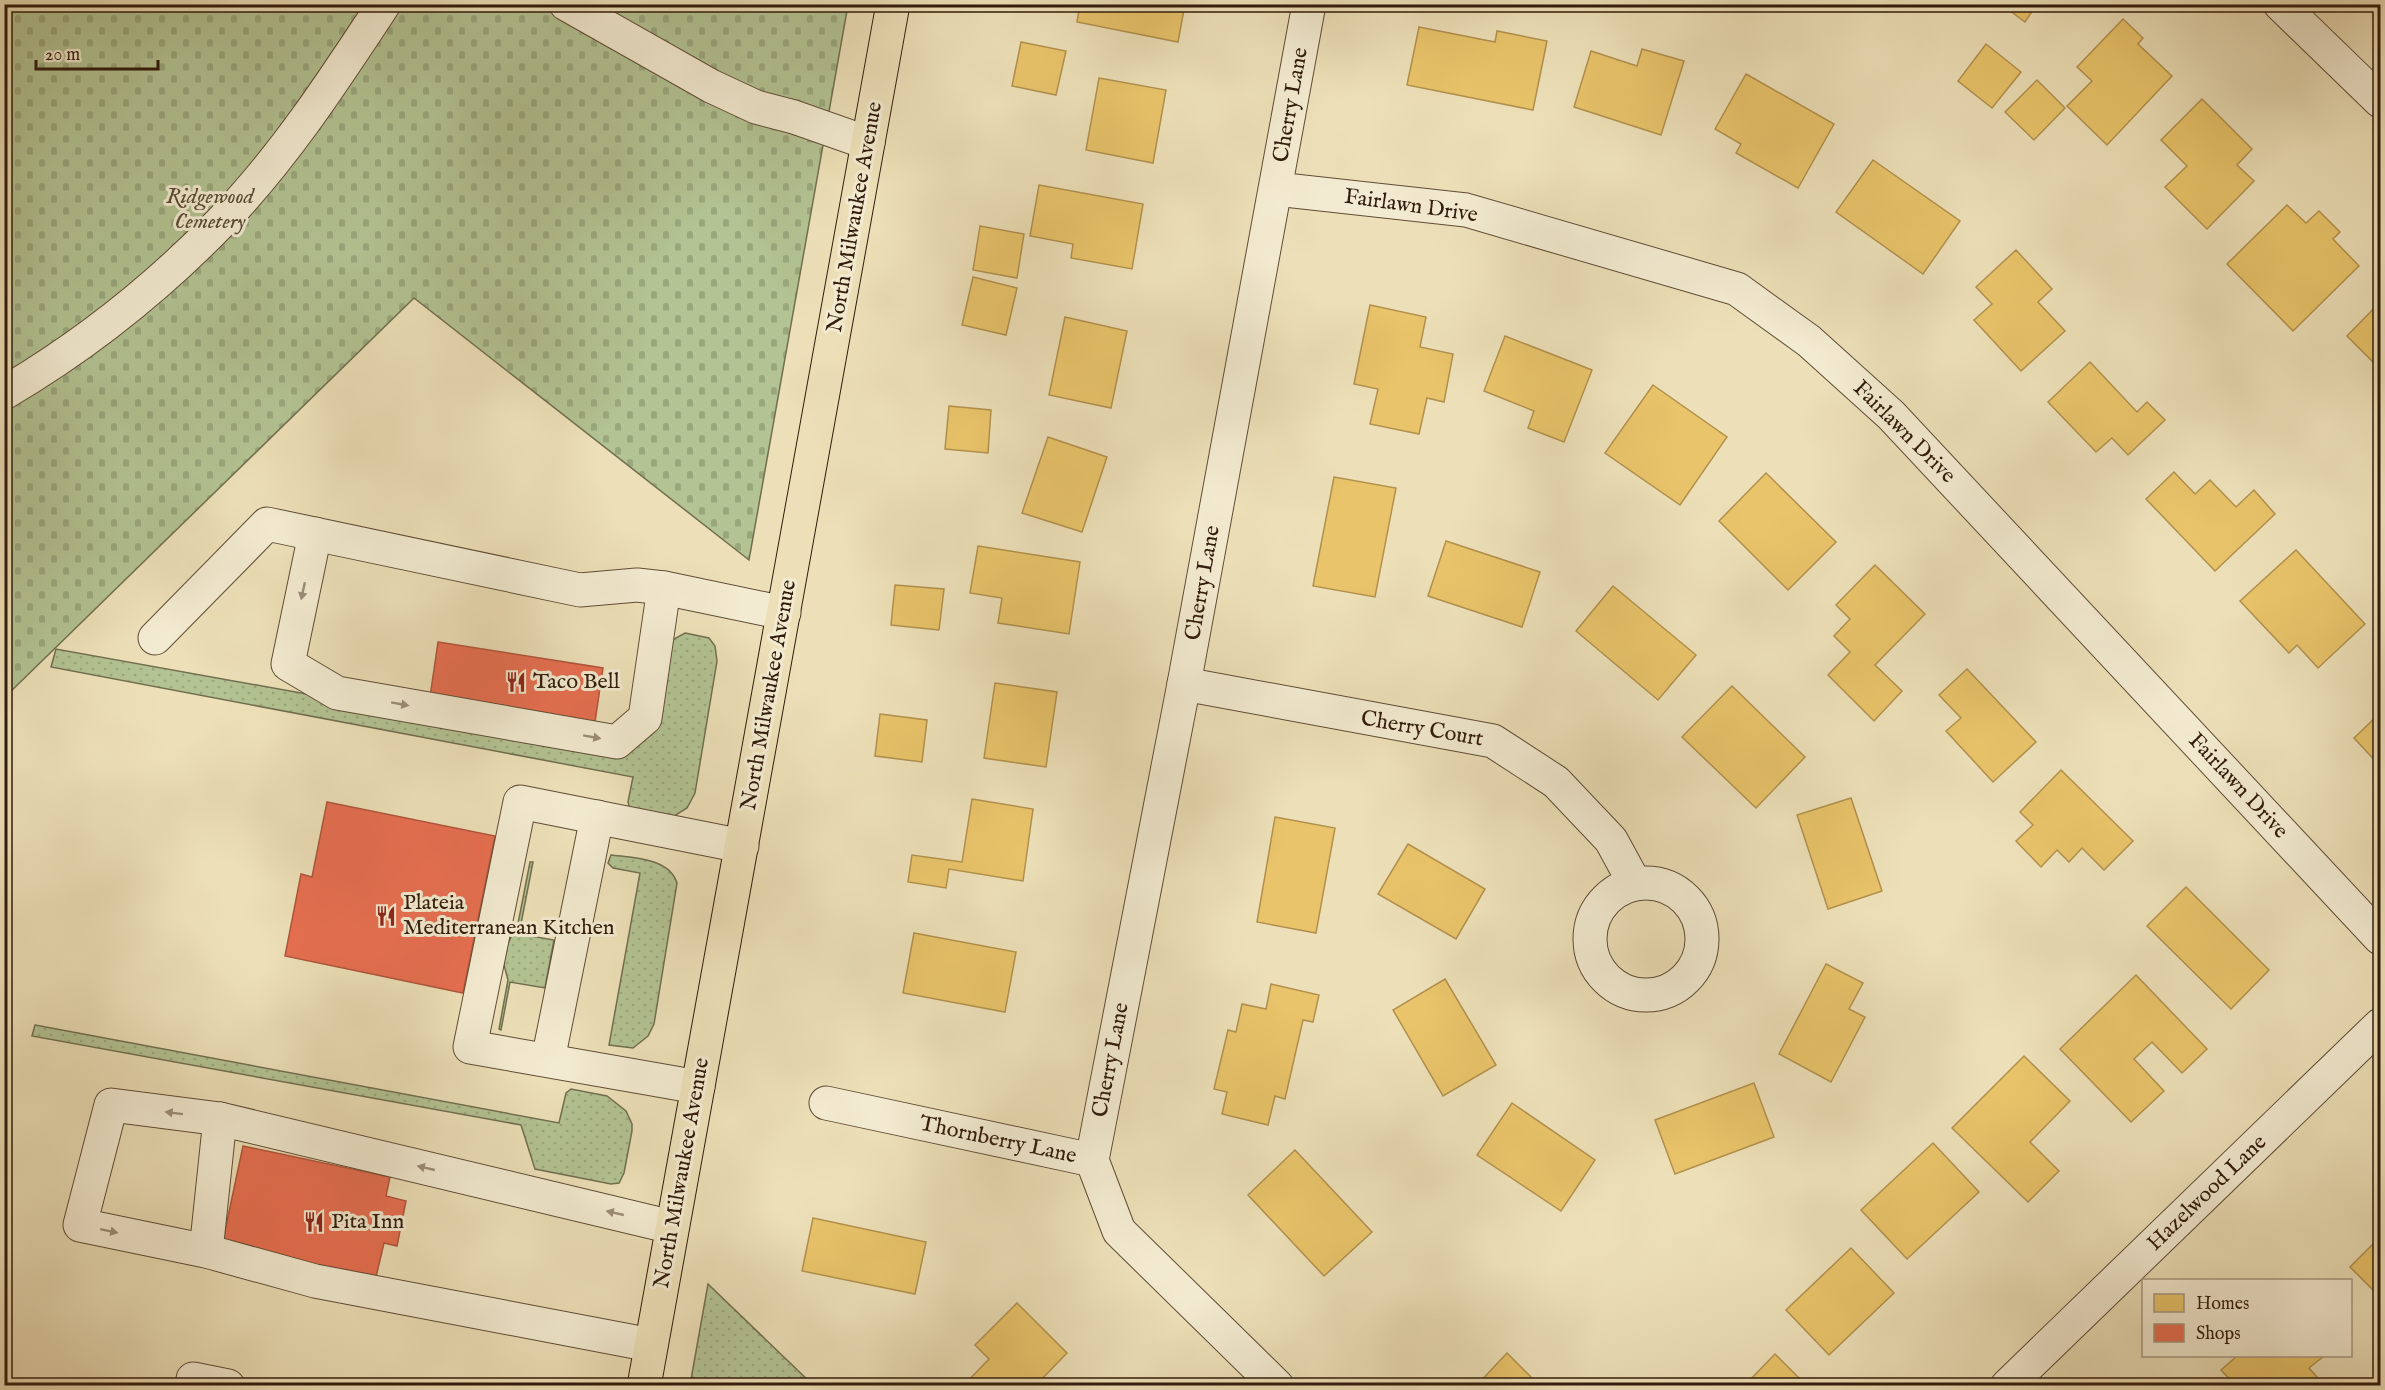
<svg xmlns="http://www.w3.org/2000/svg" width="2385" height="1390" viewBox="0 0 2385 1390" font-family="'IM FELL English',serif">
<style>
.green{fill:url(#green-dots);stroke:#726f4f;stroke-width:1.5}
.cemetery{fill:url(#cemetery-stones);stroke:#726f4f;stroke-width:1.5}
.homes{fill:#e9c46a;stroke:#b2914e;stroke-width:1.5}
.shops{fill:#e76f51;stroke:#b0563c;stroke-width:1.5}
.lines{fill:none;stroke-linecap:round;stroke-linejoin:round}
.minor-casing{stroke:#604c36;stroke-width:35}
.major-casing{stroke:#311b0b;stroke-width:35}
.minor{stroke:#f3ebd1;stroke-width:33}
.major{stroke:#ede0b8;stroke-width:33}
.oneway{fill:#9c8d78}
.labels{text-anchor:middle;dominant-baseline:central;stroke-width:6;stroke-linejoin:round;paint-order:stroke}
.street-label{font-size:22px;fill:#311b0b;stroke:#f3ebd1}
.park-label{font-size:22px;font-style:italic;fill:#584d34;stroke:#f3ebd1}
.poi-label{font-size:22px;fill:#311b0b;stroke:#f3ebd1;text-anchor:start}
</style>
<defs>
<pattern id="green-dots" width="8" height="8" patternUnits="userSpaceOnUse" patternTransform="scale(1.5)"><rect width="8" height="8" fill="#b3c393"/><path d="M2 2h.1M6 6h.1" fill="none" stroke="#9aa77d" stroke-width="1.8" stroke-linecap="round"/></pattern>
<pattern id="cemetery-stones" width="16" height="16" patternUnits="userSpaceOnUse" patternTransform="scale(1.5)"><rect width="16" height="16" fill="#b3c393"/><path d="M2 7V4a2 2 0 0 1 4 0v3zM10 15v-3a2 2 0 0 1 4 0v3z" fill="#9aa77d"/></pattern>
</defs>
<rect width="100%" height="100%" fill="#ede0b8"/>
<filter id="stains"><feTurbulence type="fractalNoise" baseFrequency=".00333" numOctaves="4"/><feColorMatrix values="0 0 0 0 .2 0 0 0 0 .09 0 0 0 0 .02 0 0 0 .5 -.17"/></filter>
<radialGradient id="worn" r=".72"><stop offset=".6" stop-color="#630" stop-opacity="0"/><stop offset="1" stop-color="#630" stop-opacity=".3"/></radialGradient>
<g class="green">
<path d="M685 633 709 638 715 646 717 661 695 793 687 808 671 818 630 809 628 802 633 777 51 667 56 649 612 749 669 646 674 639Z"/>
<path d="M611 855C634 858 669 858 677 883L654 1024 648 1036 633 1048 609 1045 640 873 613 868 608 863Z"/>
<path d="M530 862H533L519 934 554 940 545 988 510 982 501 1030 499 1029 508 980 503 961 504 953 511 937 516 934Z"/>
<path d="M35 1025 559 1123 566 1093 571 1089 607 1096 626 1111 632 1124V1131L624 1173 619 1183 611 1184 535 1169 521 1125 32 1036Z"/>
<path d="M708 1284 813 1385H690Z"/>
</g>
<path class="cemetery" d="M5 5H848L749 560 414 298 5 697Z"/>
<g class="homes">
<path d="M1080 4H1185L1178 42 1077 22Z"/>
<path d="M2001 4H2037L2025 22Z"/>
<path d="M2123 19 2143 38 2138 44 2172 76 2107 145 2067 106 2092 81 2077 67Z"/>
<path d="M1419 27 1495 42 1497 31 1547 41 1533 110 1407 85Z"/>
<path d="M1021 42 1066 51 1056 95 1012 86Z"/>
<path d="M1986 44 2021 72 1992 108 1958 81Z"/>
<path d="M1642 49 1684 61 1661 135 1574 107 1591 51 1637 66Z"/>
<path d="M1746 74 1834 124 1798 188 1736 153 1741 144 1715 129Z"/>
<path d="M1099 78 1166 90 1153 163 1086 150Z"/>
<path d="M2037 80 2065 108 2034 140 2005 112Z"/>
<path d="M2202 99 2252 149 2237 165 2254 181 2207 229 2165 187 2187 166 2161 140Z"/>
<path d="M1873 160 1960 221 1923 274 1836 212Z"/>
<path d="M1039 185 1143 204 1132 269 1071 258 1073 244 1030 236Z"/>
<path d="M2287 205 2306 223 2319 211 2340 232 2333 239 2359 266 2293 331 2227 264Z"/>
<path d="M980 226 1024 234 1017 278 973 270Z"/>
<path d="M2016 250 2052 289 2038 302 2065 331 2021 371 1974 320 1992 304 1976 287Z"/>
<path d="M973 277 1017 288 1006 335 962 325Z"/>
<path d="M2380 302V369L2347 336Z"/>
<path d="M1370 305 1426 317 1420 347 1453 354 1444 402 1427 398 1419 434 1370 424 1378 389 1354 384Z"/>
<path d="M1065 317 1127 331 1111 408 1049 395Z"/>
<path d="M1505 336 1592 370 1564 442 1528 428 1534 411 1484 391Z"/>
<path d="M2090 362 2137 412 2147 402 2165 420 2128 455 2112 438 2096 452 2048 402Z"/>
<path d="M1653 385 1727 437 1680 505 1605 453Z"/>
<path d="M949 406 991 410 988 453 945 449Z"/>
<path d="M1048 437 1107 457 1082 532 1022 513Z"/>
<path d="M2174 472 2195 494 2210 480 2236 507 2254 490 2275 514 2215 571 2146 499Z"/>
<path d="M1766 473 1836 542 1788 590 1719 521Z"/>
<path d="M1334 477 1396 488 1375 597 1313 586Z"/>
<path d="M1446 541 1540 572 1522 627 1428 596Z"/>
<path d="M978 546 1080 562 1069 634 998 623 1002 598 970 593Z"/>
<path d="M2296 550 2365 624 2318 668 2297 645 2289 653 2240 601Z"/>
<path d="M1875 565 1925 614 1875 665 1902 691 1874 721 1828 675 1850 652 1834 636 1850 619 1836 605Z"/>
<path d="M895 585 944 589 939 630 891 625Z"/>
<path d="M1613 586 1696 655 1658 700 1576 631Z"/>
<path d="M1967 669 2036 742 1993 782 1946 731 1961 718 1939 695Z"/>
<path d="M995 683 1057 692 1046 767 984 758Z"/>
<path d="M1732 686 1805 757 1756 808 1682 737Z"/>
<path d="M2380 713V766L2354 738Z"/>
<path d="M880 714 927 720 922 762 875 756Z"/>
<path d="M2061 770 2133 841 2104 870 2082 848 2069 862 2057 850 2041 867 2016 841 2033 825 2020 812Z"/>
<path d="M1851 798 1882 891 1828 909 1797 815Z"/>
<path d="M972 799 1033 809 1023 881 949 869 946 888 908 882 912 855 962 862Z"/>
<path d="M1275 817 1335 828 1316 933 1257 922Z"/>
<path d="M1408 844 1485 889 1456 939 1378 894Z"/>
<path d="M2186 887 2269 970 2231 1009 2147 926Z"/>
<path d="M914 933 1016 952 1005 1012 903 993Z"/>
<path d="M1826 964 1863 983 1849 1009 1865 1017 1831 1082 1779 1054Z"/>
<path d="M2136 975 2207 1049 2182 1073 2152 1042 2134 1059 2164 1091 2131 1122 2060 1049Z"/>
<path d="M1445 979 1496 1065 1443 1096 1393 1010Z"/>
<path d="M1271 984 1319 995 1313 1022 1303 1020 1285 1099 1275 1096 1268 1125 1222 1114 1227 1092 1214 1089 1228 1030 1236 1032 1242 1004 1266 1009Z"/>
<path d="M2024 1056 2070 1101 2030 1142 2059 1171 2028 1202 1952 1128Z"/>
<path d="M1754 1083 1774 1137 1675 1174 1655 1120Z"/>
<path d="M1512 1103 1595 1160 1561 1211 1477 1155Z"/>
<path d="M1933 1143 1979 1192 1907 1259 1861 1210Z"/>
<path d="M1295 1150 1372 1232 1324 1276 1248 1195Z"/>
<path d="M813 1218 926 1242 915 1294 802 1271Z"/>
<path d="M2380 1237V1297L2350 1267Z"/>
<path d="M1851 1248 1894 1293 1829 1355 1786 1310Z"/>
<path d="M1017 1303 1067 1353 1035 1386H963L989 1359 975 1345Z"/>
<path d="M1507 1353 1540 1386H1476Z"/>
<path d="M1775 1354 1807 1386H1744Z"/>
<path d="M2237 1356H2324L2309 1368 2325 1386H2236L2221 1370Z"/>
</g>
<g class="shops">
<path d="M438 642 603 668 595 722 430 697Z"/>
<path d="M327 802 495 836 463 993 285 956 301 874 312 877Z"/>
<path d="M243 1146 390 1177 386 1196 406 1201 397 1246 384 1243 376 1277 222 1245Z"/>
</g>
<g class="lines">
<g class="minor-casing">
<g id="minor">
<path d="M566 4 711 86 756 107 794 117 868 143"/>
<path d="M2280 4 2380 101"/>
<path d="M1276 189 1466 210 1737 289 1809 341 1891 415 2380 938"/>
<path d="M4 393C84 346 156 289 221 222 284 157 334 80 384 4"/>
<path d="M315 534 288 664 337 693 617 742 645 718 664 588"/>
<path d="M155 638 267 524 580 590 637 585 664 588 784 613"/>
<path d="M1184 684 1493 741 1556 782 1611 840 1635 884"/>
<circle cx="1646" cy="939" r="56"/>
<path d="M548 1060 597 817"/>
<path d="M698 1087 470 1047 520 802 742 846"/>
<path d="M826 1103 1092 1160 1119 1231 1277 1386"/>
<path d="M1092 1160 1184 684 1309 4"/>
<path d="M206 1251 220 1119"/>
<path d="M651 1345 315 1281 206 1251 80 1225 111 1105 220 1119 672 1227"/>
<path d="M192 1386 193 1379 228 1386"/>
<path d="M2007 1386 2380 1025"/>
</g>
</g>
<g class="major-casing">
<path id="major" d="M644 1386 893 4"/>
</g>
<use href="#minor" class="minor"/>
<use href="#major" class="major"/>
</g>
<defs><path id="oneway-solid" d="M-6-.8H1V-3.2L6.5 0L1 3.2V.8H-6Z" transform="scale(1.5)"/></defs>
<g class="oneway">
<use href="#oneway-solid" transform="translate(303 591) rotate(102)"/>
<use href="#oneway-solid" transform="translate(400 704) rotate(10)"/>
<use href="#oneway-solid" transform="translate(592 737) rotate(10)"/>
<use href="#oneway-solid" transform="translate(174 1113) rotate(-173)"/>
<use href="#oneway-solid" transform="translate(426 1168) rotate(-167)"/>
<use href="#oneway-solid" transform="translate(615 1213) rotate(-167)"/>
<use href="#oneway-solid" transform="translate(109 1231) rotate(12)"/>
</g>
<defs>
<g id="restaurant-bare" transform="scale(1.62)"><path d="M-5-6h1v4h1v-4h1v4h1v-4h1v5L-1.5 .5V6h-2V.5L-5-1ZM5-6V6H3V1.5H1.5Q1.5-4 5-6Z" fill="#8f2418" stroke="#f3ebd1" stroke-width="2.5" paint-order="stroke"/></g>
</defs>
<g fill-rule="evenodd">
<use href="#restaurant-bare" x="516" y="682"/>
<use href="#restaurant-bare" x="386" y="916"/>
<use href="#restaurant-bare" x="314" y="1222"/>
</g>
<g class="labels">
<g class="street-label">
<text transform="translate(1291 105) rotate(-80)">Cherry Lane</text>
<text transform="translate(1411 206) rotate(8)">Fairlawn Drive</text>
<text transform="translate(855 217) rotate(-80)">North Milwaukee Avenue</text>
<text transform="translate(1904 432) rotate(45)">Fairlawn Drive</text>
<text transform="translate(1203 583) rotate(-80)">Cherry Lane</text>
<text transform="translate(769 695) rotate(-80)">North Milwaukee Avenue</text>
<text transform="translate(1422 729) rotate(10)">Cherry Court</text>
<text transform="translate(2238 786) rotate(47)">Fairlawn Drive</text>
<text transform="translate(1111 1060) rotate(-79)">Cherry Lane</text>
<text transform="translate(998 1140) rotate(12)">Thornberry Lane</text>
<text transform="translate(682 1173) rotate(-80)">North Milwaukee Avenue</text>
<text transform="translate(2207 1193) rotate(-44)">Hazelwood Lane</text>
</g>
<g class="park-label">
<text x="210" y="197">Ridgewood<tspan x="210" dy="25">Cemetery</tspan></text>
</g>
<g class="poi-label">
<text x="533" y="682">Taco Bell</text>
<text x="403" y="903">Plateia<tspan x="403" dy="25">Mediterranean Kitchen</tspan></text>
<text x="331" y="1222">Pita Inn</text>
</g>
</g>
<rect width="2385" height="1390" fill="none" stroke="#ede0b8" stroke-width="24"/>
<rect x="6" y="6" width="2373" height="1378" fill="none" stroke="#311b0b" stroke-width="3"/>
<rect x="12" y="12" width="2361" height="1366" fill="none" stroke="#311b0b" stroke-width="1.5"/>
<rect x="2142" y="1279" width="210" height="78" fill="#f3ebd1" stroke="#a59882" stroke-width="1.5"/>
<rect x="2154" y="1294" width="30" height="18" fill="#e9c46a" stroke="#a59882" stroke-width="1.5"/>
<text x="2196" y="1309" font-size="18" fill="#311b0b">Homes</text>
<rect x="2154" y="1324" width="30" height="18" fill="#e76f51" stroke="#a59882" stroke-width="1.5"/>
<text x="2196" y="1339" font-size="18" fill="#311b0b">Shops</text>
<path d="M36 60v9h122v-9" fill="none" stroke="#311b0b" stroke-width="3"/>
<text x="45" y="60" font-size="18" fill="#311b0b" stroke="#f3ebd1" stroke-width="4.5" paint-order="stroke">20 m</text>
<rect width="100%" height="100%" filter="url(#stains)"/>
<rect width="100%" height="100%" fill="url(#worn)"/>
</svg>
